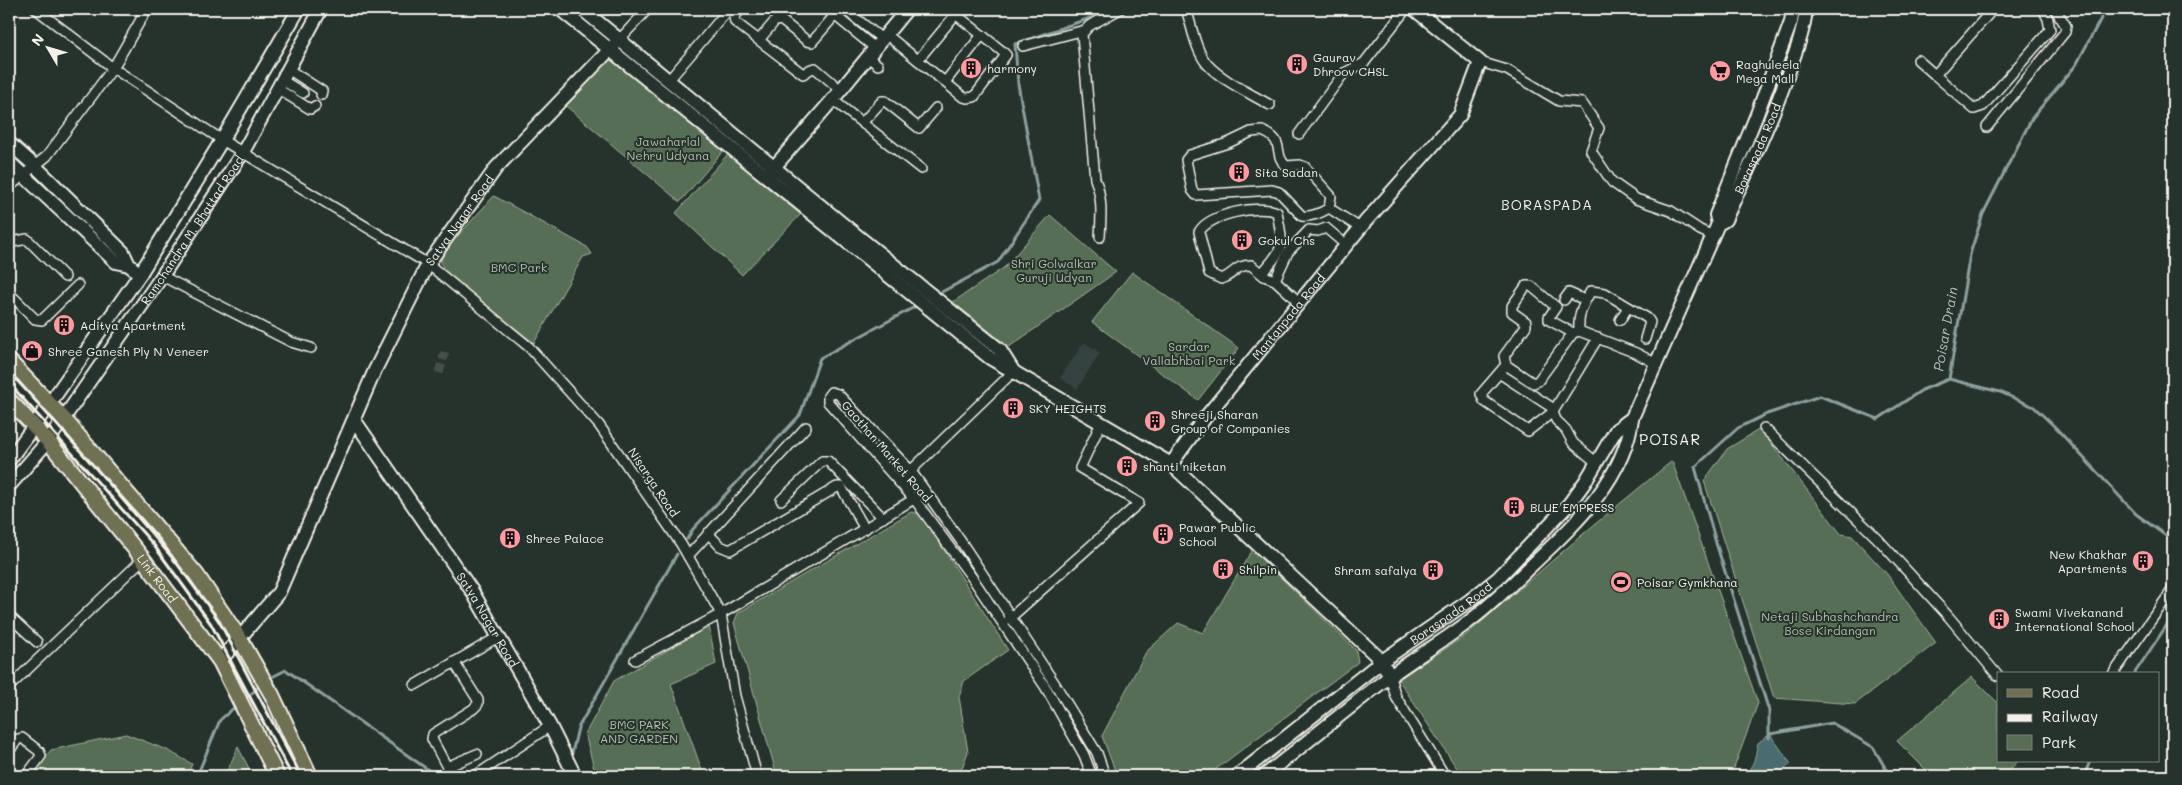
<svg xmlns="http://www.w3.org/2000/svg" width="2182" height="785" viewBox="0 0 2182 785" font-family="Mali,sans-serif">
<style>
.built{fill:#354242}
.green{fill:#576e54;stroke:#a6b09e}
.water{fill:#496c6f;stroke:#8da19f}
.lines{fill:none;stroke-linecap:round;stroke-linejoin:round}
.stream{stroke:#8da19f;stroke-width:3}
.street-tunnel{stroke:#455049;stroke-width:9;stroke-dasharray:9 4.5;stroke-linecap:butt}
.street-casing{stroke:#f4f1e8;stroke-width:12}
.secondary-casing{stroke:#f4f1e8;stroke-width:16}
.primary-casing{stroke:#f4f1e8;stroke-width:18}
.street{stroke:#26332d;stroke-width:9}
.secondary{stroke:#26332d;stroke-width:12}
.primary{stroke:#706f52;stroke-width:14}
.rail{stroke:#f4f1e8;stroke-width:3}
.labels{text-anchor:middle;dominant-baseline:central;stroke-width:4;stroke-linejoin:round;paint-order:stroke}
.poi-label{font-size:12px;fill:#f4f1e8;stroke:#26332d;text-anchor:start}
.park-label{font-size:12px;fill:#b5bdad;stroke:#26332d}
.street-label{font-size:12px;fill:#f4f1e8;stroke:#26332d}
.neighbourhood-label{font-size:14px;letter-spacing:1px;fill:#f4f1e8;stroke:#26332d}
.water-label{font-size:14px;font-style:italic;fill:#b0bcb8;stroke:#26332d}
.quarter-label{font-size:15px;letter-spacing:1px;fill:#f4f1e8;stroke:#26332d}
</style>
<rect width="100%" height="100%" fill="#26332d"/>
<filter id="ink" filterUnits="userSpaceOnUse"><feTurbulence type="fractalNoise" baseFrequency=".02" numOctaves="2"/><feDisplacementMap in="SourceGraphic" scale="10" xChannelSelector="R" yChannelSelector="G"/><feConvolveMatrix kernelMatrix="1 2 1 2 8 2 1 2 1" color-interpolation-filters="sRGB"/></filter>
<g filter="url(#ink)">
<path class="built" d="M1084 342 1100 353 1077 389 1060 378Z"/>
<g class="green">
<path d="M610 58 723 151 680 202 566 106Z"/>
<path d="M728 154 801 214 742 275 676 213Z"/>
<path d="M494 196 587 247 592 254 583 257 534 343 444 273 441 261 443 252Z"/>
<path d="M1050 215 1116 272 1009 347 953 302 1005 267Z"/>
<path d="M1132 272 1239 348 1198 400 1092 322Z"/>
<path d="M1760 429 1841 534 1852 536 1887 574 1936 643 1855 704 1774 698 1704 481 1727 449Z"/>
<path d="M1672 461 1758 703 1731 776H1462L1398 679 1465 636 1589 529Z"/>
<path d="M911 512 921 514 1008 650 964 681 959 697 968 752 959 776H777L734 623 738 613Z"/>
<path d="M1252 550 1356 650 1358 662 1207 776H1117L1102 736 1146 652 1178 623 1203 633Z"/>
<path d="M709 626 716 664 671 684 704 776H596L585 734 614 681Z"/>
<path d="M1972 677 1998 703V761H2018L2004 776H1932L1897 741Z"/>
<path d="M126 734 167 750 192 764 187 776H29L51 750Z"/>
<path d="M238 747 253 776H225Z"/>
</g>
<path class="water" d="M1770 734 1791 764 1775 776H1746L1754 761 1758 743Z"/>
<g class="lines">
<g class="stream">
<path d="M936 295 998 262 1039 200 1018 84 1015 44 1096 16 1108 9"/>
<path d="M1949 379 2000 392 2034 407 2054 426 2136 514 2173 541"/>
<path d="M687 539 693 529 800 415 820 358 920 304"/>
<path d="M2134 674 2173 616"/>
<path d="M268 679 286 670 437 776"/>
<path d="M244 700 262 684"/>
<path d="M1770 734 1832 723 1873 747 1890 776"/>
<path d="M1769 738V711L1716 543 1695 467 1738 428 1767 414 1820 396 1878 419 1922 390 1949 379 1970 254 1983 214 2032 118 2076 65 2106 9"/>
<path d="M572 753 578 728 677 554"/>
<path d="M197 776 220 720 237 705"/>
<path d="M2084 776 2090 761"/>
</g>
<path class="street-tunnel" d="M439 373 445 352"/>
<g class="street-casing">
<g id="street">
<path d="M36 9 113 68 222 140 428 264 529 347 599 425 681 544 721 614 735 696 757 776"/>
<path d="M741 9 734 17 735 22 803 74 811 69 815 68 835 85"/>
<path d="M827 9 870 44"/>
<path d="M844 9 877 35"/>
<path d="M1186 9C1192 26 1195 50 1207 64 1221 80 1251 94 1270 105"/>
<path d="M1993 9 1935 75 1974 109 1983 106 2050 30 2048 19 2043 9"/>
<path d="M887 35 963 97 967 98 974 97 1006 55 1002 51 949 9"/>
<path d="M619 40 648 9"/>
<path d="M759 40 775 21 781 20 807 41 812 42 835 15"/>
<path d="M1023 46 1085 30"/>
<path d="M868 57 878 65"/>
<path d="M918 60 956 14"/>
<path d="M1918 60 1935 75"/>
<path d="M1480 62 1507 70 1559 101 1582 103 1599 128 1591 151 1612 182 1636 199 1671 211 1700 230 1713 236"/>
<path d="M288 69 322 91 321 95"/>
<path d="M282 80 303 93"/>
<path d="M669 80 729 9"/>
<path d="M945 82 982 35"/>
<path d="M278 89 310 109 315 106"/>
<path d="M833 100 921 169"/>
<path d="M862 123 882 101H885L919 128 936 108"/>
<path d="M1987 127 2065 32 2066 26 2055 9"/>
<path d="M1262 131C1287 141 1272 153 1286 166L1300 165 1305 167 1331 196 1329 208C1321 213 1311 217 1302 216L1279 192 1272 190 1196 195 1192 190 1186 160 1190 155 1228 143 1251 132Z"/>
<path d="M1299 134 1344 73 1364 63 1406 9"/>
<path d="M9 187 47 156 113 68 147 9"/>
<path d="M1329 208 1360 228"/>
<path d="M1100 237C1101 216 1103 199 1095 179L1082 34 1089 26 1120 9"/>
<path d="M9 240 12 242 27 239 65 277"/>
<path d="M1262 273C1286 246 1283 247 1277 212 1259 204 1209 214 1199 232L1209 273 1221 279C1234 275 1235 265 1251 265L1264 276 1275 280 1299 302"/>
<path d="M162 276 291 342 311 348"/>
<path d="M1275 280 1288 252 1309 230 1318 231 1326 228 1346 245"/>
<path d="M9 293 35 319 42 320 78 285"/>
<path d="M1564 300 1569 293 1585 300"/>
<path d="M1620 320 1628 307"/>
<path d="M1579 331C1578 315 1582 305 1591 291L1605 293 1647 318 1650 322 1645 339"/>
<path d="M1573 333 1549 320V317L1556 307 1531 286H1526L1512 306V312L1526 322V326L1504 356 1506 365 1533 383 1538 381 1573 333 1579 331 1636 353 1655 363"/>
<path d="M1499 373 1551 407 1553 412 1528 431 1484 401 1481 394 1506 365"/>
<path d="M1764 428 1877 538 1949 617 1998 676"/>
<path d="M1597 463 1573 443 1566 430 1556 420 1553 412 1598 338"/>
<path d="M899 482 1013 372"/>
<path d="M781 500 822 461H828L883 518"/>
<path d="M708 533 720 546 730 550 837 487H841L865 529"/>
<path d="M688 556 806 427"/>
<path d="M9 616 37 642"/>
<path d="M1009 619 1139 503 1080 468 1101 423"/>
<path d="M635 660 721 614 919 496"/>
<path d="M454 662 478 700V704L473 709 433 734 432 739 447 767 477 754"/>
<path d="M2113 674 2173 589"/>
<path d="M1390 677 1396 697 1445 776"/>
<path d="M415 685 498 637"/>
<path d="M9 687 143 559"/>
<path d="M9 751 18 739 22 738 39 751 41 756 26 776"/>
<path d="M475 776 550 726"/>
<path d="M1092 776 1084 755 1046 688 973 579 915 500 828 402V396L831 392 838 394 911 471 960 540 1055 684 1097 753 1105 776"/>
</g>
</g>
<g class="secondary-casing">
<g id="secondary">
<path d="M560 9 990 358 1171 464"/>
<path d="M582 9 845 226 1000 350 1012 369"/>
<path d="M9 143 35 166 123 252 129 265 140 274"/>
<path d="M9 162 116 262 129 265"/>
<path d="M769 173 835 97 907 9"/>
<path d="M1718 224 1716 215 1757 114 1791 22 1793 9"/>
<path id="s1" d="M355 421 472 591 550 726 575 776"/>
<path d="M9 460 34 426 140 274 222 140 299 9"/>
<path id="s2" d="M9 486 48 441 162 276 243 152 321 9"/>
<path id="s3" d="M220 661 279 592 375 370 428 264 496 168 619 40"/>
<path id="s4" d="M1390 677 1382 661 1171 464 1204 419 1366 221 1460 115 1480 62 1414 9"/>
<path id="s5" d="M1237 776 1382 661 1469 601 1498 578 1569 504 1585 482 1616 430 1632 418"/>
<path id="s6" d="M1264 776C1306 743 1347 709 1389 677 1414 658 1442 642 1467 623 1490 606 1511 585 1532 565 1574 525 1625 479 1632 418L1718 224 1725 220C1748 170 1772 120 1790 68 1797 48 1804 30 1806 9"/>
</g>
</g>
<g class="primary-casing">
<g id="primary">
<path d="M9 361 64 419 196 574 240 639 272 695 310 776"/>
<path id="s7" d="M9 400 48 441 143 559 220 661 277 776"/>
</g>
</g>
<use href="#street" class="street"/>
<use href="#secondary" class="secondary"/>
<use href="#primary" class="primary"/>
<g class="rail">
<path d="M9 371 159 539 218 619 301 776"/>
<path d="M9 383 153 544 211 624 292 776"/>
</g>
</g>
</g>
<defs>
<g id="building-disc" transform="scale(1.125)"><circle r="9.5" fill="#ff9aa2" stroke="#26332d"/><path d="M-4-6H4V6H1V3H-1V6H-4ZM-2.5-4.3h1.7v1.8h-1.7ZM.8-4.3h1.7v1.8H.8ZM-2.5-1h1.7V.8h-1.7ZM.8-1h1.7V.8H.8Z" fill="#111"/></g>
<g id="supermarket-disc" transform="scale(1.125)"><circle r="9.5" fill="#ff9aa2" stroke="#26332d"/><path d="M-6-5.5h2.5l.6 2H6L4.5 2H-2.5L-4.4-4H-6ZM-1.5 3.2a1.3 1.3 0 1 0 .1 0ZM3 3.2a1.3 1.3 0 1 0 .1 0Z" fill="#111"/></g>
<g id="shop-disc" transform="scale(1.125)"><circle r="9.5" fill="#ff9aa2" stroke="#26332d"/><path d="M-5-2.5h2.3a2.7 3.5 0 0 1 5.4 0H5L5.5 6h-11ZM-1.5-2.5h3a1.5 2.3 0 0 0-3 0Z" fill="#111"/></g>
<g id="stadium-disc" transform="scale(1.125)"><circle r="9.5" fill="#ff9aa2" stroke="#26332d"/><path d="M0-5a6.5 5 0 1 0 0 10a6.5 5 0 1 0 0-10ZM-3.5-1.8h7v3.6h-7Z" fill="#111"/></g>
</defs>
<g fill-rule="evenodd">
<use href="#building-disc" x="1297" y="64"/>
<use href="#building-disc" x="971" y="68"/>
<use href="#supermarket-disc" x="1720" y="71"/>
<use href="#building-disc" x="1239" y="172"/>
<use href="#building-disc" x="1242" y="240"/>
<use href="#building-disc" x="64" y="325"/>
<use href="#shop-disc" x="32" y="351"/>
<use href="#building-disc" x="1013" y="408"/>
<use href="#building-disc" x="1155" y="421"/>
<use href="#building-disc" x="1127" y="466"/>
<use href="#building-disc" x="1514" y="507"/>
<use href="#building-disc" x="1163" y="534"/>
<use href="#building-disc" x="510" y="538"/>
<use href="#building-disc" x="2143" y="561"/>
<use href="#building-disc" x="1223" y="569"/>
<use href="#building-disc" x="1433" y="570"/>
<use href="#stadium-disc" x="1621" y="582"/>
<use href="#building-disc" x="1999" y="619"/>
</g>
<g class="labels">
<g class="poi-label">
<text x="1313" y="57">Gaurav<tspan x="1313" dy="14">Dhroov CHSL</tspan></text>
<text x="1736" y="64">Raghuleela<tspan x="1736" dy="14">Mega Mall</tspan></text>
<text x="987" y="68">harmony</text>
<text x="1255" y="172">Sita Sadan</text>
<text x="1258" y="240">Gokul Chs</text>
<text x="80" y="325">Aditya Apartment</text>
<text x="48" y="351">Shree Ganesh Ply N Veneer</text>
<text x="1029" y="408">SKY HEIGHTS</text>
<text x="1171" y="414">Shreeji Sharan<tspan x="1171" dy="14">Group of Companies</tspan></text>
<text x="1143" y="466">shanti niketan</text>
<text x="1530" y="507">BLUE EMPRESS</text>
<text x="1179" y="527">Pawar Public<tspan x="1179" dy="14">School</tspan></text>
<text x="526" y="538">Shree Palace</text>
<text x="2127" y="554" text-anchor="end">New Khakhar<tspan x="2127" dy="14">Apartments</tspan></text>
<text x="1239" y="569">Shilpin</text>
<text x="1417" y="570" text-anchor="end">Shram safalya</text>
<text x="1637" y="582">Poisar Gymkhana</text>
<text x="2015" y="612">Swami Vivekanand<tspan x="2015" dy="14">International School</tspan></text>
</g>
<g class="park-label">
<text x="668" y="141">Jawaharlal<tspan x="668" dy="14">Nehru Udyana</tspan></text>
<text x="1054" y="263">Shri Golwalkar<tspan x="1054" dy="14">Guruji Udyan</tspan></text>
<text x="519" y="267">BMC Park</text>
<text x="1189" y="346">Sardar<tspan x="1189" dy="14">Vallabhbai Park</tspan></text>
<text x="1830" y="616">Netaji Subhashchandra<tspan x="1830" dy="14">Bose Kirdangan</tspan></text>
<text x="639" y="724">BMC PARK<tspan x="639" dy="14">AND GARDEN</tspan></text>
</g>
<g class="street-label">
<text stroke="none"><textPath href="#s6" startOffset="822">Boraspada Road</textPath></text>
<text stroke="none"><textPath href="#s3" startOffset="505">Satya Nagar Road</textPath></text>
<text stroke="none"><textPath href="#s2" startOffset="315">Ramchandra M. Bhattad Road</textPath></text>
<text stroke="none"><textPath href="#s4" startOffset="495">Mantanpada Road</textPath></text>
<text transform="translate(887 451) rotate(49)">Gaothan Market Road</text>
<text transform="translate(654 482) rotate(56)">Nisarga Road</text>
<text stroke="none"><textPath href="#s7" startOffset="232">Link Road</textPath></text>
<text stroke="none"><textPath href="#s5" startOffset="269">Boraspada Road</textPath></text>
<text stroke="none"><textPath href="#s1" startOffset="239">Satya Nagar Road</textPath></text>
</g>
<g class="neighbourhood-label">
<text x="1547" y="204">BORASPADA</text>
</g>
<g class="water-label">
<text transform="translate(1945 329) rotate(-80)">Poisar Drain</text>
</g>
<g class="quarter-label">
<text x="1670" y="439">POISAR</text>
</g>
</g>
<rect width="2182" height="785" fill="none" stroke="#26332d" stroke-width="30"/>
<rect x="15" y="15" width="2152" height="755" fill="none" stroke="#f4f1e8" stroke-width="2" filter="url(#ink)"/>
<rect x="1997" y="672" width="162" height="90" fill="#26332d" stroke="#787f78"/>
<rect x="2007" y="689" width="25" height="8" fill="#706f52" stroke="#787f78"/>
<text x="2042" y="698" font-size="15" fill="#f4f1e8">Road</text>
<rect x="2007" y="714" width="25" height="8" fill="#f4f1e8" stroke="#787f78"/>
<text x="2042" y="722" font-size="15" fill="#f4f1e8">Railway</text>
<rect x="2007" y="735" width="25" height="15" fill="#576e54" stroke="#787f78"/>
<text x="2042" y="748" font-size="15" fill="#f4f1e8">Park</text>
<g transform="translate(48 48) rotate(308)" stroke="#26332d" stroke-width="4" paint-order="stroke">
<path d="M0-4L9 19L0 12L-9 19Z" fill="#f4f1e8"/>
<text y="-8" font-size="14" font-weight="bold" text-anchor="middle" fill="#f4f1e8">N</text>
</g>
</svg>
